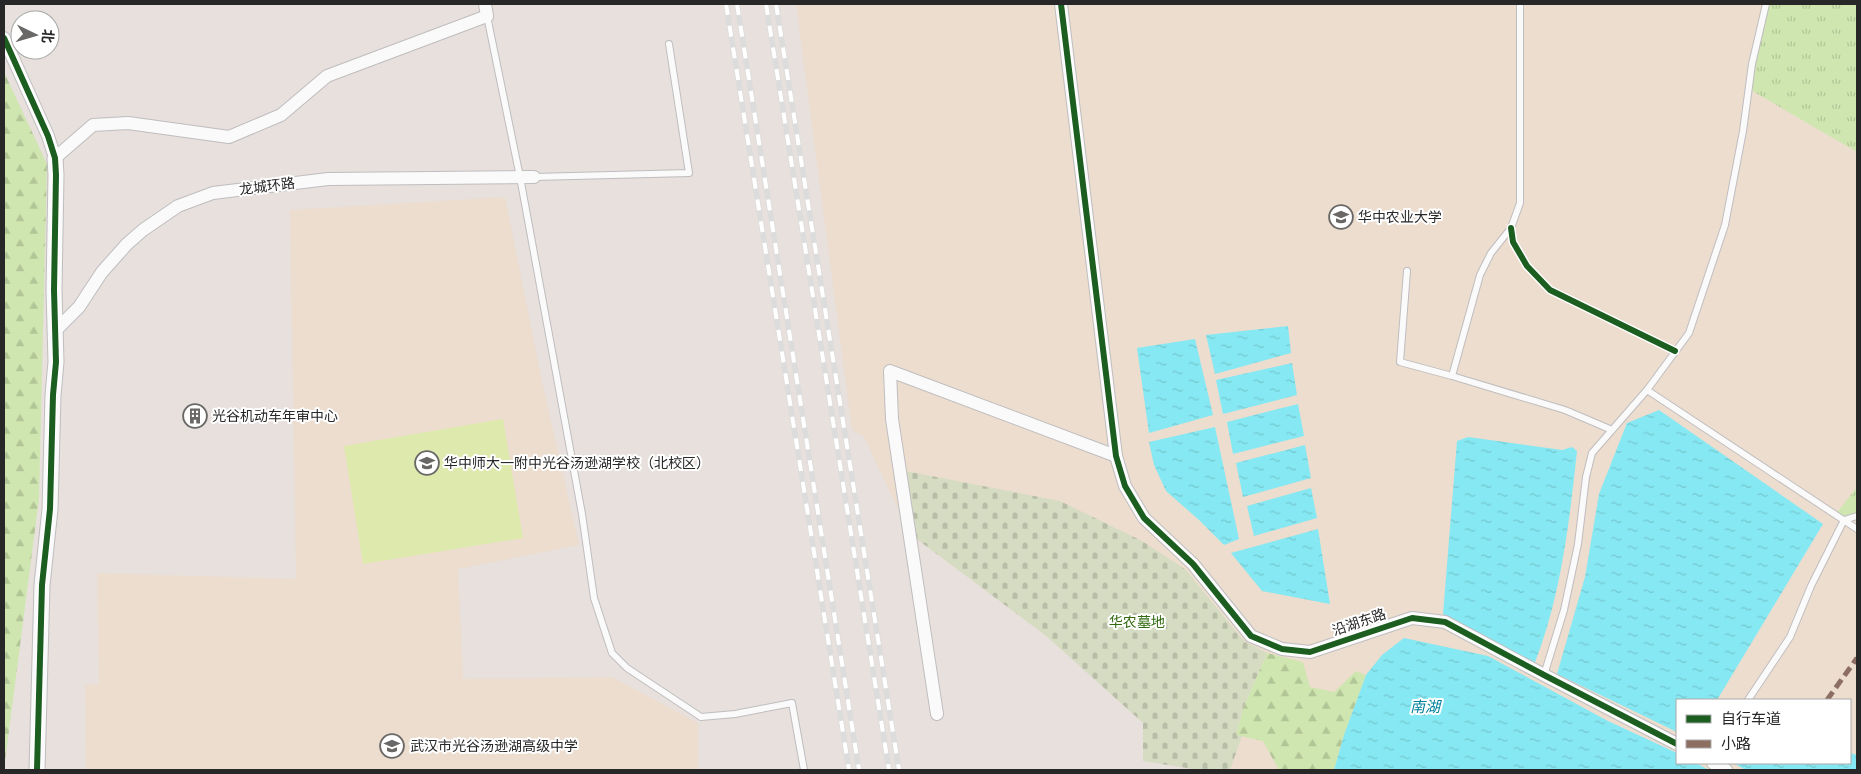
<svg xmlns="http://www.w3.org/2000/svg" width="1861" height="774" viewBox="0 0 1861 774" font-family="Roboto,'Noto Sans SC',sans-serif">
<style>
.education{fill:#ecddce}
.grass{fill:url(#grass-tufts)}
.forest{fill:url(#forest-firs)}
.cemetery{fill:url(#cemetery-stones)}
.pitch{fill:#deeaad}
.water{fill:url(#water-ripples)}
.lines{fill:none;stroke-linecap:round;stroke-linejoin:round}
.service-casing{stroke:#bfbdbf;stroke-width:8}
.minor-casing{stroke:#bfbdbf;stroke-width:14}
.tertiary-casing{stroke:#bfbdbf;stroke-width:17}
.service{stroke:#fbfafa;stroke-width:6}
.minor{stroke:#fbfafa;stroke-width:12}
.tertiary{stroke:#fbfafa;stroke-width:15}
.rail-casing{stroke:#dcdcdd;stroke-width:5.5}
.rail{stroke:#fff;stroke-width:4;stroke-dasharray:11;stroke-linecap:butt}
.quiet{stroke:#8d6e63;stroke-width:5;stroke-dasharray:10 5;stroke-linecap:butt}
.cycleway-casing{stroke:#fff;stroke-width:9}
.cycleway{stroke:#1b5e20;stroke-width:6}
.labels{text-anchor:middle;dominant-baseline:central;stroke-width:4;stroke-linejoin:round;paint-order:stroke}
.street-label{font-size:14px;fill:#272727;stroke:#fff}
.poi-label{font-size:14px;fill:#272727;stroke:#fff;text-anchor:start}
.park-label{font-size:14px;fill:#336b11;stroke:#fff}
.water-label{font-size:15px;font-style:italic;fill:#01809c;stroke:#fff}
</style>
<defs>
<pattern id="grass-tufts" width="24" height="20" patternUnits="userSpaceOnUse" patternTransform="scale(1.25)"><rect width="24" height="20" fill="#cfe6b0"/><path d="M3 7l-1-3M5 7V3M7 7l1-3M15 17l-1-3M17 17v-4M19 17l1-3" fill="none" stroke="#b2c597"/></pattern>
<pattern id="forest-firs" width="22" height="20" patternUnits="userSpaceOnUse" patternTransform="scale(1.25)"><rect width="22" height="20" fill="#cfe6b0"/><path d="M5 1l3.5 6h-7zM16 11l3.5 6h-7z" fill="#b2c597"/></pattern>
<pattern id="cemetery-stones" width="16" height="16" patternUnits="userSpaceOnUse" patternTransform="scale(1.25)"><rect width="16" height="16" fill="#d6dcc2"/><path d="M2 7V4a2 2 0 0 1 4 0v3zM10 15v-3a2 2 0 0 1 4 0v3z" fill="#b8bda7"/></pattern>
<pattern id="water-ripples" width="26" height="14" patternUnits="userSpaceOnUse" patternTransform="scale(1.25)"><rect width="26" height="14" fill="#86e8f2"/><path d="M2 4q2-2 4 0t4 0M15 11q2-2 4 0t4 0" fill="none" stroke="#74c7d0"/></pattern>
</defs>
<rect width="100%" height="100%" fill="#e7e0dc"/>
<g class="education">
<path d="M796 4H1857V770H1709L1696 763H1850V700H1677V753L1608 721 1344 735 1334 770H1199L1045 635 910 534 864 437 852 430Z"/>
<path d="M505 197 542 381 579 545 458 569 463 679 612 677 698 723V770H86L85 685 99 684 97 573 296 579 290 210Z"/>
</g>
<g class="grass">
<path d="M1766 4H1857V152L1749 89Z"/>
<path d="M1857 487V516L1844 520 1836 514Z"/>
</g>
<g class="forest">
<path d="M4 72 47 164 39 499 4 769Z"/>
<path d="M1267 653 1303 662 1310 687 1334 692 1356 671 1366 675 1344 735 1334 770H1279L1263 741 1236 735 1244 706Z"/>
</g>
<path class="cemetery" d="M895 469 1060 501 1142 541 1185 569 1243 640 1267 653 1244 706 1236 735 1242 736 1230 770H1199L1143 761V723L1045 635 910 534Z"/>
<path class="pitch" d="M503 419 523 538 363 564 344 446Z"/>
<g class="water">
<path d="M1288 326 1291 353 1215 374 1206 335Z"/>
<path d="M1195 339 1213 415 1149 433 1137 348Z"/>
<path d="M1292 363 1297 395 1223 414 1216 380Z"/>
<path d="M1298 404 1304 436 1233 454 1227 422Z"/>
<path d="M1659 410 1823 524 1717 700H1677V732L1557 674 1585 577 1599 494 1627 423Z"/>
<path d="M1215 427 1239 539 1224 545 1199 520 1166 491 1154 465 1149 442Z"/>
<path d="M1468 437 1562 450 1572 447 1577 451C1569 525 1561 596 1534 665L1443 614 1457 441Z"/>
<path d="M1305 445 1311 478 1243 497 1236 463Z"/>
<path d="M1311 488 1317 518 1254 536 1247 506Z"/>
<path d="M1318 529 1330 604 1262 591 1231 553Z"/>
<path d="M1404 638 1488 656 1608 721 1677 753V763H1696L1709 770H1334L1344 735 1366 675 1382 655Z"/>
<path d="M1850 753 1857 755V770H1746L1733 763H1850Z"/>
</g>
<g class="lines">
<g class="service-casing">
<g id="service">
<path d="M487 16 520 177 582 514 594 598 612 653 627 668 701 717 735 714 792 703 804 770"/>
<path d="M534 177 689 173 669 44"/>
<path d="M1407 271 1400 362 1452 376 1565 410 1612 430"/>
<path d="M1452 376 1480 275 1491 253 1511 228 1520 203V4"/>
<path d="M1647 390 1857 529"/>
<path d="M1544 675 1564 610 1578 544 1586 477 1592 453 1647 390 1689 333 1725 225 1743 131 1752 64 1766 4"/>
<path d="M1748 700 1790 637 1811 586 1844 520 1857 516"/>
</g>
</g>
<g class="minor-casing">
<g id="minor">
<path d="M1061 4 1116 456 1125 486 1144 518 1193 564 1251 636 1282 649 1310 652 1412 618 1445 622 1544 675 1677 744"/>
<path d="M4 38 48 136 55 158 93 125 128 123 229 137 281 115 327 76 487 16 485 4"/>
<path d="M56 330 79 307 102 272 127 244 143 230 178 206 213 193 328 179 534 177"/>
<path d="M937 714 892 419 890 371 1116 456"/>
<path d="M1713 763 1726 770"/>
</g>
</g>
<g class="tertiary-casing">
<path id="tertiary" d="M37 770 42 585 50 509 53 395 56 362 54 290 56 175 55 158"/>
</g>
<use href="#service" class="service"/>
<use href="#minor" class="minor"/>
<use href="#tertiary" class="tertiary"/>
<g class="rail-casing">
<g id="rail">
<path d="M726 4 849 770"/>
<path d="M737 4 859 770"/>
<path d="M766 4 889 770"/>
<path d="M776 4 899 770"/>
</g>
</g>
<use href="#rail" class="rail"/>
<path class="quiet" d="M1827 700 1857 658"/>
<g class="cycleway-casing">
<g id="cycleway">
<path d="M1061 4 1116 456 1125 486 1144 518 1193 564 1251 636 1282 649 1310 652 1412 618 1445 622 1544 675 1677 744"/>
<path d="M4 38 48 136 55 158 56 175 54 290 56 362 53 395 50 509 42 585 37 770"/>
<path d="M1511 228 1513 242 1527 266 1550 290 1675 351"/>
</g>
</g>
<use href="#cycleway" class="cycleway"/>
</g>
<defs>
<g id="university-ring" transform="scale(1.25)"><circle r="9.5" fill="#fff" stroke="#6a6866" stroke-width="1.5"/><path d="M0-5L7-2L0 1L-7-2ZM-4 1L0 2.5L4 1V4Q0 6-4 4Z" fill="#6a6866"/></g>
<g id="building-ring" transform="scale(1.25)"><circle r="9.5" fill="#fff" stroke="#6a6866" stroke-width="1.5"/><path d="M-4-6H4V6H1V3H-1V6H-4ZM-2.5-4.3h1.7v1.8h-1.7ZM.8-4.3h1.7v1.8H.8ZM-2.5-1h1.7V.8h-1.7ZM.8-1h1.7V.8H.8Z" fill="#6a6866"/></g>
<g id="school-ring" transform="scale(1.25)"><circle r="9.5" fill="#fff" stroke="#6a6866" stroke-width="1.5"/><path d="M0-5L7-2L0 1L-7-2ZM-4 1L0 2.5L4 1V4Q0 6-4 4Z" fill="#6a6866"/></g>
</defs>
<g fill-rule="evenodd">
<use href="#university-ring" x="1341" y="217"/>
<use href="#building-ring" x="195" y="416"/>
<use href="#school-ring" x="427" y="463"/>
<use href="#school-ring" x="392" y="746"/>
</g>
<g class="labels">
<g class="street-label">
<text transform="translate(267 186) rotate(-7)">龙城环路</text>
<text transform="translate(1359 622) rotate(-19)">沿湖东路</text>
</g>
<g class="poi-label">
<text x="1358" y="217">华中农业大学</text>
<text x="212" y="416">光谷机动车年审中心</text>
<text x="444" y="463">华中师大一附中光谷汤逊湖学校（北校区）</text>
<text x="410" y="746">武汉市光谷汤逊湖高级中学</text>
</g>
<g class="park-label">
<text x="1137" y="622">华农墓地</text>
</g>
<g class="water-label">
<text x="1425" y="707">南湖</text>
</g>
</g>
<rect width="1861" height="774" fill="none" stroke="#272727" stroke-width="10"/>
<rect x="1676" y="699" width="175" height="65" fill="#ffffff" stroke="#a9a9a9"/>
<rect x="1686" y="715" width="25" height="8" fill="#1b5e20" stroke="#a9a9a9"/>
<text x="1721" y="724" font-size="15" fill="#272727">自行车道</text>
<rect x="1686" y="740" width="25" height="8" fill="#8d6e63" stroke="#a9a9a9"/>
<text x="1721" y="749" font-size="15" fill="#272727">小路</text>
<g transform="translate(35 35) rotate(95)"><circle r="24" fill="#ffffff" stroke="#a9a9a9"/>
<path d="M0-4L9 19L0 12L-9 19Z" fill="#6a6866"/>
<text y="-8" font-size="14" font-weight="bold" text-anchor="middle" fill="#272727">北</text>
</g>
</svg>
